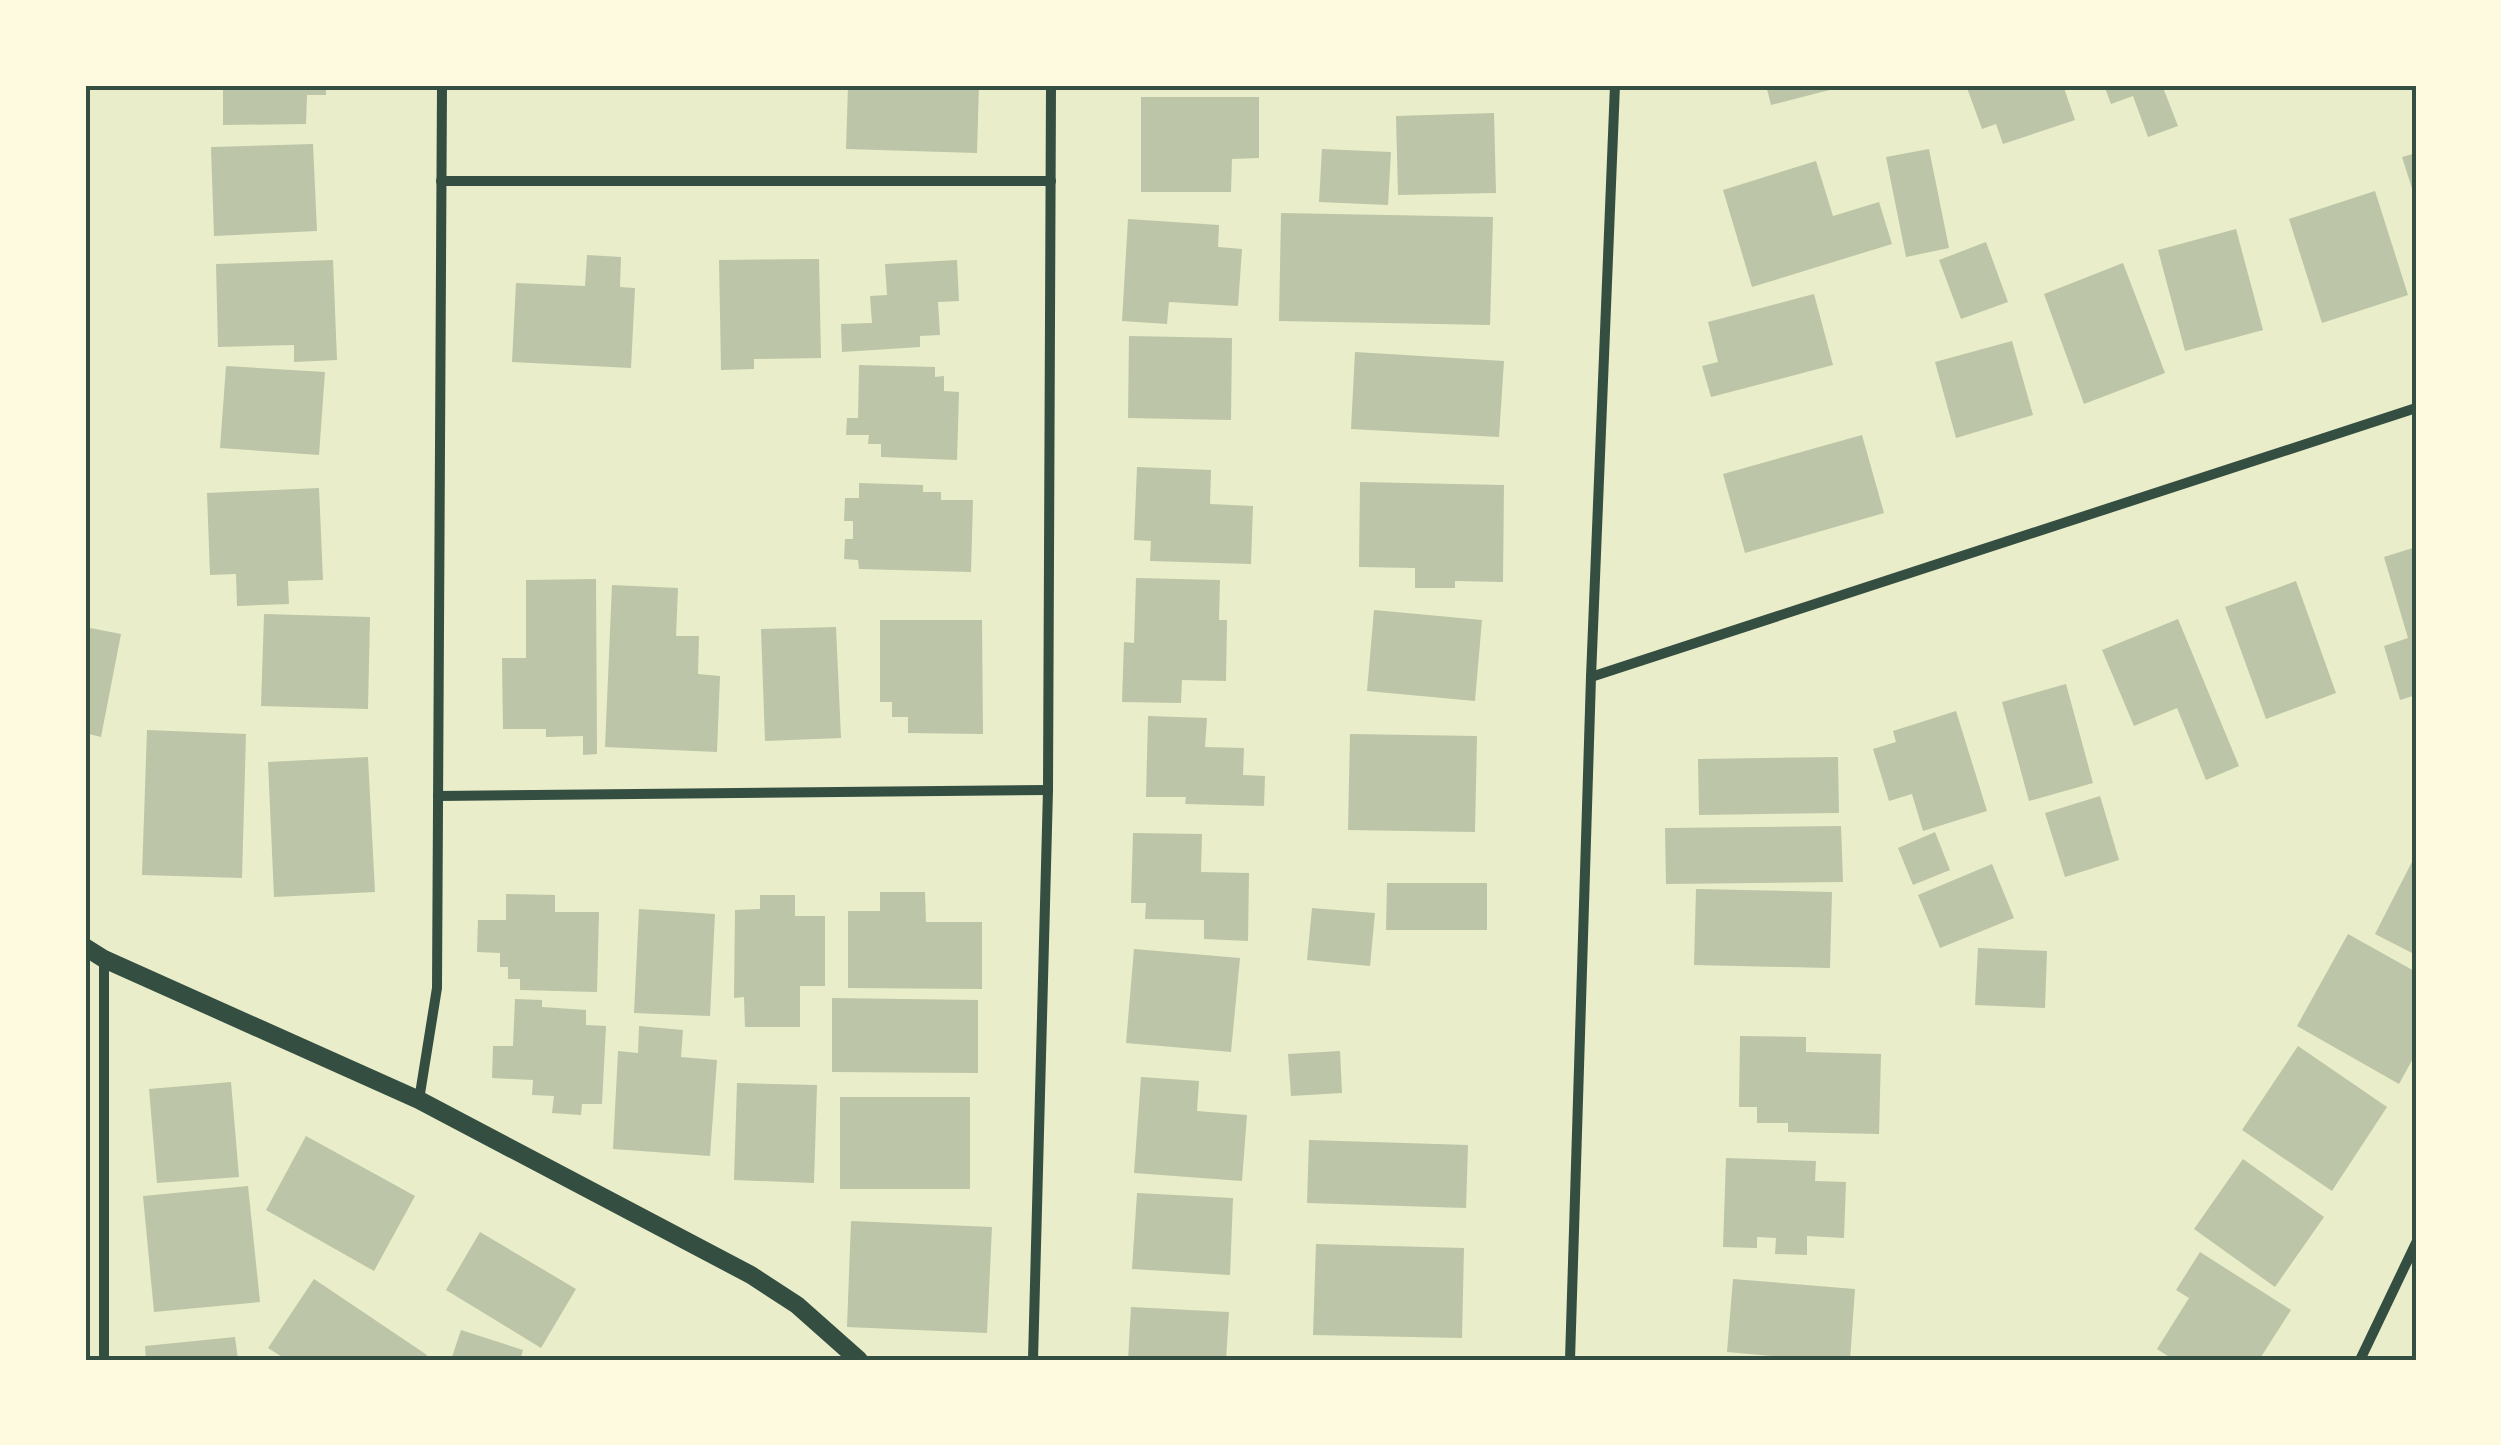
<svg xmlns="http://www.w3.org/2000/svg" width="2501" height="1445" viewBox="0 0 2501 1445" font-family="Signika,sans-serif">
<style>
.building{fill:#bcc5a7}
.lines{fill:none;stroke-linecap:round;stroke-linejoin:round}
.minor{stroke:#344e41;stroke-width:10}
.tertiary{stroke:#344e41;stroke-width:18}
.neatline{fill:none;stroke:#344e41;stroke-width:4}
</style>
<rect width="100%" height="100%" fill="#e9edc9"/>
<g class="building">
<path d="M223 85H326V95H307L306 124 223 125Z"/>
<path d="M848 85H979L977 153 846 149Z"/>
<path d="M1766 85H1845V86L1771 105Z"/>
<path d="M1966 85H2063L2075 120 2003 144 1996 124 1982 129Z"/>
<path d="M2104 85H2162L2178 126 2148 137 2133 96 2111 104Z"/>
<path d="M1141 97H1259V158L1232 159 1231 192H1141Z"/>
<path d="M1494 113 1496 193 1398 195 1396 116Z"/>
<path d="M313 144 317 231 214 236 211 147Z"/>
<path d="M1322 149 1391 152 1388 205 1319 202Z"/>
<path d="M1929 149 1949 248 1906 257 1886 157Z"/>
<path d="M2416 153V198H2415L2402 157Z"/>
<path d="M1816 161 1833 216 1879 202 1892 244 1752 287 1723 190Z"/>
<path d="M2375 191 2408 295 2322 323 2289 219Z"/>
<path d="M1281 213 1493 217 1490 325 1279 321Z"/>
<path d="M1128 219 1219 225 1218 247 1242 249 1238 306 1169 302 1167 324 1122 321Z"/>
<path d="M2236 229 2263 330 2185 351 2158 250Z"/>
<path d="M1986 242 2008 302 1961 319 1939 260Z"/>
<path d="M587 255 621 257 620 287 635 288 631 368 512 362 516 283 585 286Z"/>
<path d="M819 259 821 358 754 359V369L721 370 719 260Z"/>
<path d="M333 260 337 360 294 362V345L218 347 216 264Z"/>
<path d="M957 260 959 301 938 302 940 335 920 336V347L842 352 841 324 872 323 870 296 887 295 885 264Z"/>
<path d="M2123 263 2165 373 2084 404 2044 294Z"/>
<path d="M1814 294 1833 365 1711 397 1702 366 1718 362 1708 322Z"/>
<path d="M1129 336 1232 338 1231 420 1128 418Z"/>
<path d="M2012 341 2033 415 1956 438 1935 362Z"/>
<path d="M1355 352 1504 361 1499 437 1351 429Z"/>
<path d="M859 365 935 367V377L944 376V391L959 392 957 460 881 457V444H868L869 435H846L847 418H858Z"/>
<path d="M226 366 325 372 319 455 220 448Z"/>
<path d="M1862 435 1884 513 1745 553 1723 474Z"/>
<path d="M1137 467 1211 470 1210 504 1253 506 1251 564 1150 561 1151 541 1134 540Z"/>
<path d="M1360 482 1504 485 1503 582 1455 581V588H1415V568L1359 567Z"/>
<path d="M859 483 923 485V492H941V500H973L971 572 859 569 858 560 844 559 845 539H853V521H844L845 498H859Z"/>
<path d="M319 488 323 580 288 581 289 604 237 606 236 574 210 575 207 493Z"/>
<path d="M2416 547V695L2400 700 2384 646 2408 638 2384 557Z"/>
<path d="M1136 578 1220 580 1219 620H1227L1226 681 1182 680 1181 703 1122 702 1124 642 1134 643Z"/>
<path d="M596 579 597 754 583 755V736L546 737V729H503L502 658H526V580Z"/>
<path d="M2296 581 2336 693 2266 719 2225 607Z"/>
<path d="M612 585 678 588 676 636H699L698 674 720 676 717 752 605 747Z"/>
<path d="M1374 610 1482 620 1475 701 1367 691Z"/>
<path d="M264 614 370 617 368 709 261 706Z"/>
<path d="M2178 619 2239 766 2206 780 2177 708 2134 726 2102 650Z"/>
<path d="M880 620H982L983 734 908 733V717H892V702H880Z"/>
<path d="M85 627 121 634 101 737 85 733Z"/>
<path d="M836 627 841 738 765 741 761 629Z"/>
<path d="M2066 684 2093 783 2029 801 2002 702Z"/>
<path d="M1956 711 1987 811 1923 831 1912 794 1889 801 1873 749 1896 742 1893 731Z"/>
<path d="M1148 716 1207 718 1205 747 1244 748 1243 775 1265 776 1264 806 1185 804 1186 797H1146Z"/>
<path d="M147 730 246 734 242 878 142 875Z"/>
<path d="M1350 734 1477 736 1475 832 1348 830Z"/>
<path d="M368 757 375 892 274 897 268 762Z"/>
<path d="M1838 757 1839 813 1699 815 1698 759Z"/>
<path d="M2100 796 2119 860 2065 877 2045 813Z"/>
<path d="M1841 826 1843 882 1666 884 1665 828Z"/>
<path d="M1935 832 1950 870 1913 885 1898 848Z"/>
<path d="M1133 833 1202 834 1201 872 1249 873 1248 941 1204 939V920L1145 919 1146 903H1131Z"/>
<path d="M2416 854V955L2375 934Z"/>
<path d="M1992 864 2014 918 1940 948 1918 895Z"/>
<path d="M1387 883H1487V930H1386Z"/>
<path d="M1696 889 1832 892 1830 968 1694 965Z"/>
<path d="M880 892H925L926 922H982V989L848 988V911H880Z"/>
<path d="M506 894 555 895V912H599L597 992 520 990V979H508V967H500V953L477 952 478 920H506Z"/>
<path d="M760 895H795V916H825V986H800V1027H745L744 997 734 998 735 910 760 909Z"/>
<path d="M1312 908 1375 913 1370 966 1307 960Z"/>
<path d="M639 909 715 914 710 1016 634 1013Z"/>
<path d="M2348 934 2416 972V1053L2399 1084 2297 1026Z"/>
<path d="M1978 948 2047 951 2045 1008 1975 1005Z"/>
<path d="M1134 949 1240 958 1231 1052 1126 1043Z"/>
<path d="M832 998 978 1000V1073L832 1072Z"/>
<path d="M515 999 542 1000V1007L586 1010V1025L606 1026 602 1104H582L581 1115 552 1113 554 1096 532 1095 533 1080 492 1078 493 1046H513Z"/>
<path d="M639 1026 683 1030 681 1057 717 1060 710 1156 613 1149 618 1051 638 1053Z"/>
<path d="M1740 1036 1806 1037V1052L1881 1054 1879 1134 1788 1132V1123H1757V1107H1739Z"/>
<path d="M2298 1046 2387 1107 2332 1191 2242 1130Z"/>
<path d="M1340 1051 1342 1093 1291 1096 1288 1054Z"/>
<path d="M1141 1077 1199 1081 1197 1111 1247 1115 1242 1181 1134 1173Z"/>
<path d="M231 1082 239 1177 157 1183 149 1089Z"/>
<path d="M737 1083 817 1085 814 1183 734 1180Z"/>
<rect x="840" y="1097" width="130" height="92"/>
<path d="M306 1136 415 1196 374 1271 266 1210Z"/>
<path d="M1309 1140 1468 1145 1466 1208 1307 1203Z"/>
<path d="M1726 1158 1816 1161 1815 1181 1846 1182 1844 1238 1807 1236V1255L1775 1254 1776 1238 1757 1237V1248L1723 1247Z"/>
<path d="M2243 1159 2324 1217 2275 1287 2194 1229Z"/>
<path d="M248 1186 260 1302 154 1312 143 1196Z"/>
<path d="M1137 1193 1233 1198 1230 1275 1132 1269Z"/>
<path d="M851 1221 992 1227 987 1333 847 1327Z"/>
<path d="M480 1232 576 1289 541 1348 446 1290Z"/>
<path d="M1316 1244 1464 1248 1462 1338 1313 1335Z"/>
<path d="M2200 1252 2291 1310 2259 1360H2174L2157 1349 2189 1298 2176 1290Z"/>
<path d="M314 1279 427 1355 423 1360H287L268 1348Z"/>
<path d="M1733 1279 1855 1289 1850 1360H1771L1772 1356 1727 1352Z"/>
<path d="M1131 1307 1229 1312 1226 1360H1128Z"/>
<path d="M461 1330 523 1350 520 1360H451Z"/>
<path d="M235 1337 238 1360H146L145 1346Z"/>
</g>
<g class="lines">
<g class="minor">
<path d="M441 181H1051"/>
<path d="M1591 677 2416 408"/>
<path d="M438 796 1048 790"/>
<path d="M104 959V1360"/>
<path d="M419 1100 437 988 442 85"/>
<path d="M1033 1360 1048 790 1051 85"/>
<path d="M1570 1360 1591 677 1615 85"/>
<path d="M2360 1360 2416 1243"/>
</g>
<path class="tertiary" d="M85 947 104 959 419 1100 751 1275 797 1305 859 1360"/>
</g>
<rect width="2501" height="1445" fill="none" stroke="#fefae0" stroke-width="175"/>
<rect x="88" y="88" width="2326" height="1270" class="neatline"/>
</svg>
